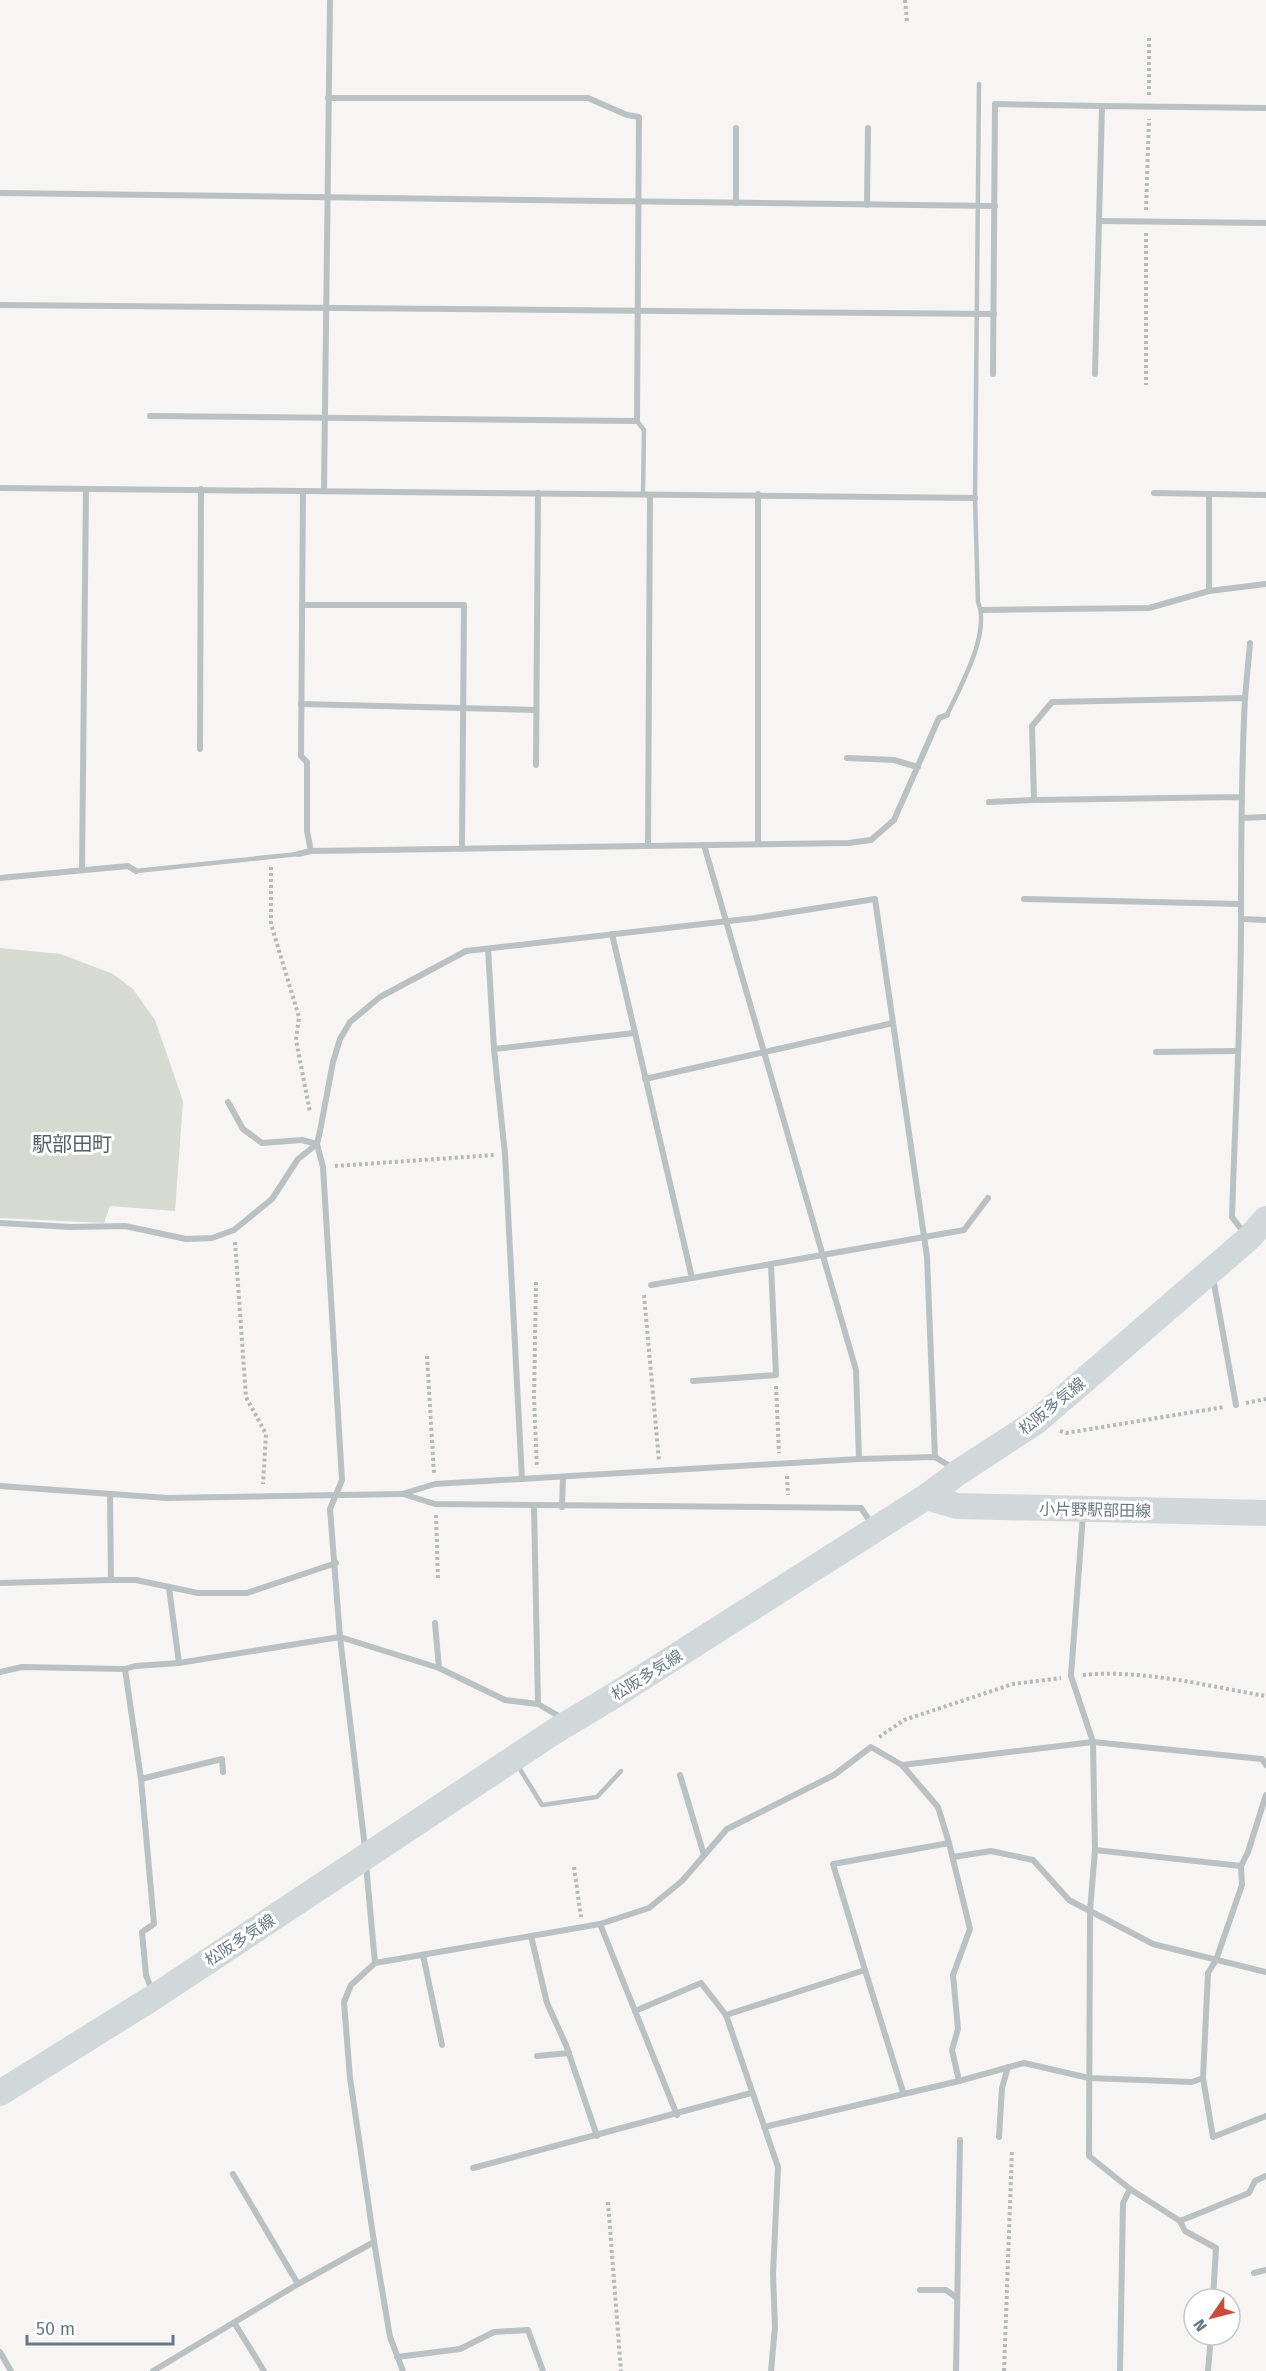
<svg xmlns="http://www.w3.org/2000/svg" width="1266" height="2371" viewBox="0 0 1266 2371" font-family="'Fira Sans','Noto Sans JP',sans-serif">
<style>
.park{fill:#d6dad3}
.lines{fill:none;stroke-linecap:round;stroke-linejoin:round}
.path{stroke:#b5b9ba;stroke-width:4;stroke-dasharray:3 3;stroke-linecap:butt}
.service{stroke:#bbc0c2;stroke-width:4.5}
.minor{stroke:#bbc0c2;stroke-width:6}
.secondary{stroke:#d2d8d9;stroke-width:26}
.labels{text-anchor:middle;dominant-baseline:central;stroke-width:6;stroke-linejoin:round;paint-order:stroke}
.street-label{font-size:16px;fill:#697980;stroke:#fff}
.quarter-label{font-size:20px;fill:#566166;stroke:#fff}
</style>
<rect width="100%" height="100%" fill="#f6f5f3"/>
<path class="park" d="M0 948 61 954 113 974 133 989 155 1020 183 1101 175 1211 110 1206 104 1223 0 1218Z"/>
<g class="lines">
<g class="path">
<path d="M905 0 907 22"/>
<path d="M1149 38V96"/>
<path d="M1146 210 1149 119"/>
<path d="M1146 233V385"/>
<path d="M271 867V924L299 1017 296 1040 310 1112"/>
<path d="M335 1166 495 1155"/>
<path d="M235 1242 246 1397 266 1434 263 1484"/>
<path d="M536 1282 534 1398 537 1468"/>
<path d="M644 1295 659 1461"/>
<path d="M427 1356 434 1474"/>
<path d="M776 1386 779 1453"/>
<path d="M1246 1403 1266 1399"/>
<path d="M1060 1431 1066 1433 1224 1407"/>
<path d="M787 1476 788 1495"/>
<path d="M436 1515 438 1580"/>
<path d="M1083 1675C1143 1669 1207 1686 1266 1696"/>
<path d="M879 1737 904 1720 1013 1684 1061 1678"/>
<path d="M574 1867 581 1917"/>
<path d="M608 2202 621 2371"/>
<path d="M1004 2371 1012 2150"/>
</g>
<g class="service">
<path d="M637 421 644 430 643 495"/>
<path d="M947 715C960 687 991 633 978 602L975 498 979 84"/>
<path d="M136 871 298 854"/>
<path d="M518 1766 542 1805 597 1797 621 1771"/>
</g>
<g class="minor">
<path d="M736 128V203"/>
<path d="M0 193 995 206"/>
<path d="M867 205 868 128"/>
<path d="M1101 221 1266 223"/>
<path d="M0 305 994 314"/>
<path d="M993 374 995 104 1102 106"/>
<path d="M1095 374 1102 106 1266 108"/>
<path d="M150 416 637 421 639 117 627 115 588 98H328"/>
<path d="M0 488 975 498"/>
<path d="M303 491 301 756 307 762V831L311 851"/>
<path d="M324 491 330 0"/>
<path d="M1154 493 1266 495"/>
<path d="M1209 591V494"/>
<path d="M302 605H464L462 849"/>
<path d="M982 610 1149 608 1209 591 1266 584"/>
<path d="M1245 698 1250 643"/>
<path d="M301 704 536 710"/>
<path d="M200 749 201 489"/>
<path d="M847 758 894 760 918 767"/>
<path d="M536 765 538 493"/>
<path d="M1240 797 1034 800 1032 726 1052 702 1245 698C1241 773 1241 847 1241 921 1241 1020 1235 1119 1232 1217L1244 1233"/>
<path d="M989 802 1034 800"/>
<path d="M1242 818 1266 817"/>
<path d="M758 844V494"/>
<path d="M704 845 856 1370 859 1459"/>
<path d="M648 846 650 495"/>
<path d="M298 854 311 851 849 843 871 840 894 820 939 718 947 715"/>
<path d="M82 869 86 489"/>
<path d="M0 878 128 866 136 871"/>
<path d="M1024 899 1240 904"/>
<path d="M1241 919 1266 920"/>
<path d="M612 934 692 1278 651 1285"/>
<path d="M488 949 494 1049 634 1033"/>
<path d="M494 1049 505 1154 522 1479"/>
<path d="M1156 1052 1236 1051"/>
<path d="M645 1079 893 1023"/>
<path d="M228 1102 243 1129 262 1143 302 1140 317 1144"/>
<path d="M0 1223 71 1227 125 1226 186 1239 212 1238 234 1230 272 1199 298 1159 317 1144"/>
<path d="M692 1278 964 1230 988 1198"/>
<path d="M1213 1278 1236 1405"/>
<path d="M693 1381 776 1375 771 1265"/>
<path d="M0 1486 167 1498 402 1494 435 1484 859 1459 935 1457 953 1468"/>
<path d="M110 1494 111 1580"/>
<path d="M403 1494 435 1504 861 1508 872 1524"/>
<path d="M534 1506 538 1704"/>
<path d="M562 1507 563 1477"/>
<path d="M1083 1514 1071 1676 1093 1742 1095 1850 1090 1911 1089 2156 1130 2189 1180 2221 1249 2193 1255 2181 1266 2176"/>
<path d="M0 1583 111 1580H136L198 1593H247L336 1563"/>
<path d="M169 1588 179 1663"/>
<path d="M435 1623 439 1668"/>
<path d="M125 1669 141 1779 154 1924 142 1932 146 1975 152 1991"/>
<path d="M0 1672 22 1667 125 1669 135 1666 179 1663 340 1637 439 1668 505 1700 538 1704 564 1719"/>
<path d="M680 1775 704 1855"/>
<path d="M141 1779 222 1759 223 1772"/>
<path d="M949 1843 938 1807 902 1765 1093 1742 1262 1759 1266 1765"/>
<path d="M365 1848 340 1637 330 1509 342 1480 323 1167 317 1144 320 1131 333 1062 340 1039 350 1022 380 997 466 951 755 918 875 899 927 1257 935 1457"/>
<path d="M1095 1850 1241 1866"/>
<path d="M953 1857 991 1851 1033 1860 1069 1900 1153 1944 1266 1972"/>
<path d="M366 1864 375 1963 351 1985 344 2002 350 2078 374 2242 390 2337 403 2371"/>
<path d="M531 1936 547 2003 566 2045 597 2136"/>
<path d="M423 1955 442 2045"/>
<path d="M375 1963 600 1924"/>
<path d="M865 1970 903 2092"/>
<path d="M635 2011 701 1983 726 2015 778 2167 773 2274 775 2327 771 2371"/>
<path d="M726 2015 865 1970 833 1864 949 1843 970 1929 953 1975 958 2029 952 2050 959 2081 764 2127"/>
<path d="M537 2056 569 2053"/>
<path d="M1203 2078 1213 2137 1266 2116"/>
<path d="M959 2081 1024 2063 1089 2078 1192 2082 1203 2078 1208 1973 1216 1960 1242 1885 1241 1866 1248 1852 1266 1795"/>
<path d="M677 2115 600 1924 649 1908 682 1881 727 1829 834 1775 871 1747 902 1765"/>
<path d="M999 2137 1002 2088 1008 2067"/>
<path d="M473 2168 751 2093"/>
<path d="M233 2174 298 2284"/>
<path d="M1180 2221 1185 2231 1216 2248 1213 2299"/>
<path d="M1254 2273 1266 2270"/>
<path d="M920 2290H946L957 2298"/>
<path d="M235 2324 264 2371"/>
<path d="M0 2352 11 2371"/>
<path d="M397 2357 460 2349 494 2332 528 2330 543 2371"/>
<path d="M153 2371 298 2284 374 2242"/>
<path d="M956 2371 960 2140"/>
<path d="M1120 2371 1123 2203 1130 2189"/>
<path d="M1208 2371 1211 2335"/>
</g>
<g class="secondary">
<path d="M926 1497 957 1506 1266 1513"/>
<path d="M0 2093 154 1997 555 1731 615 1695 926 1497 959 1472 1037 1421 1249 1238 1266 1219"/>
</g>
</g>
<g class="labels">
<g class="street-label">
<text transform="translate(1052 1406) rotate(-39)">松阪多気線</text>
<text transform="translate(1095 1510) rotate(1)">小片野駅部田線</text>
<text transform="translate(647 1675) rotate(-32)">松阪多気線</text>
<text transform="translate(240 1940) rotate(-33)">松阪多気線</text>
</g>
<g class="quarter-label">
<text x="72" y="1144">駅部田町</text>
</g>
</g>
<g transform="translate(1212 2317) rotate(235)"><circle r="28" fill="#ffffff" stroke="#c3c9cc" stroke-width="1.5"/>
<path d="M0-4.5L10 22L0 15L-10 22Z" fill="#cc4b3c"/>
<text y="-9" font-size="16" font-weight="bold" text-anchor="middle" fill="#697980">N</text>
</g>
<path d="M27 2335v9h146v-9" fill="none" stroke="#697980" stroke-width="3"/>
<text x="36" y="2335" font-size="18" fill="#697980" stroke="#ffffff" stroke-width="4.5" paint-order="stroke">50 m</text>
</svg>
